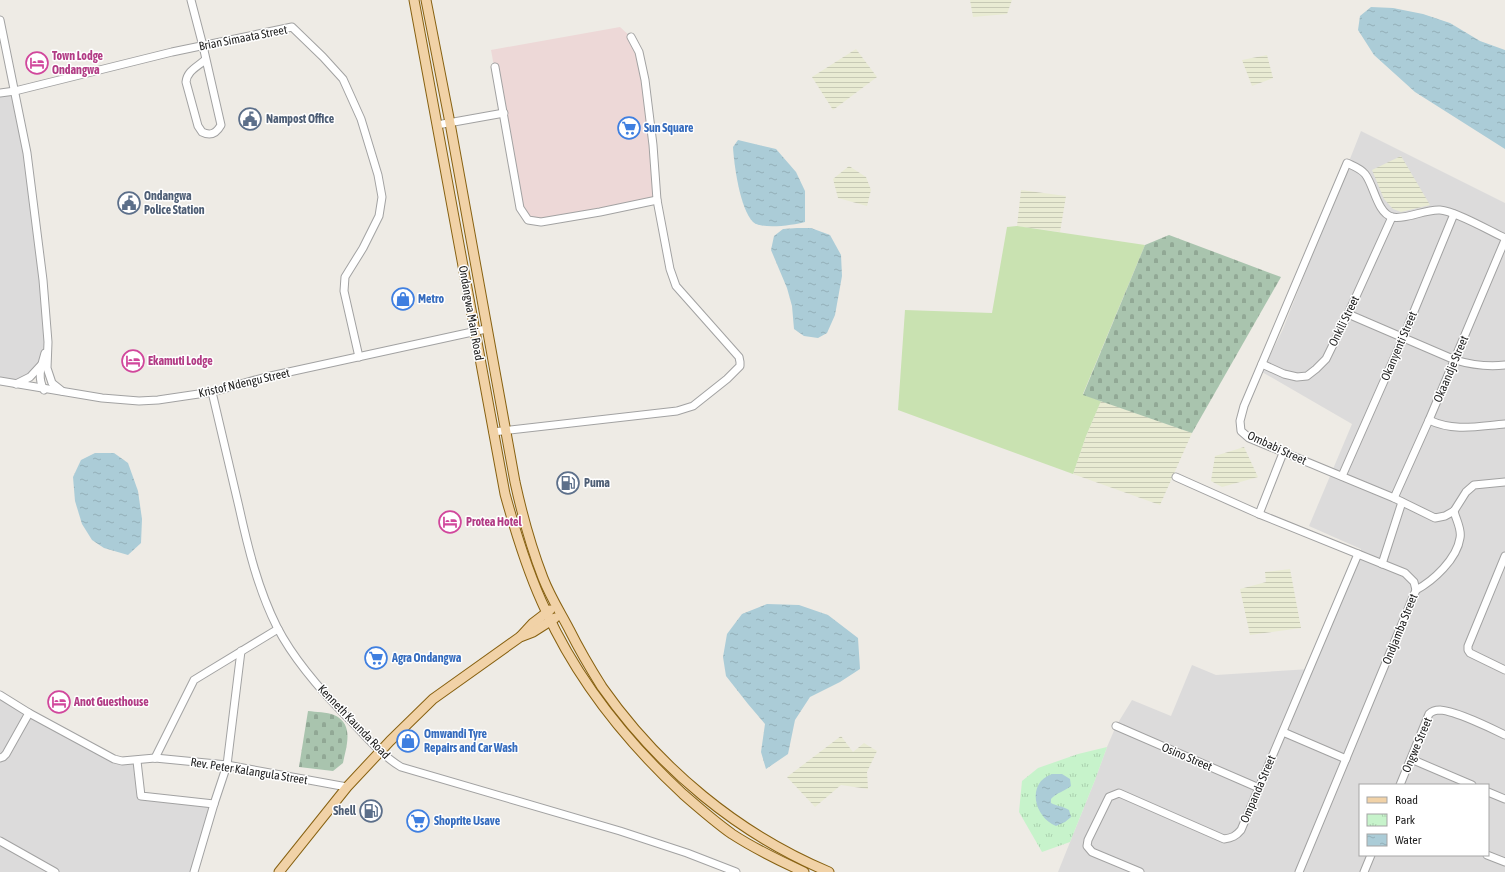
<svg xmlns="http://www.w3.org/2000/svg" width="1505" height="872" viewBox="0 0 1505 872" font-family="'Asap Condensed',sans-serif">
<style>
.residential{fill:#dcdbdb;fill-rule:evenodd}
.commercial{fill:#edd8d7}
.farmland{fill:url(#farmland-rules)}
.grass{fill:#c9e2b1}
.cemetery{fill:url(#cemetery-stones)}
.park{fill:url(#park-tufts)}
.water{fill:url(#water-ripples)}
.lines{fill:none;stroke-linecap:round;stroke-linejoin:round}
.minor-casing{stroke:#a2a2a2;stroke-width:9}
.major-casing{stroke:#876111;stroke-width:11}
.minor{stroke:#fff;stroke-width:7}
.major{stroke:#f1d2a7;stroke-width:9}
.labels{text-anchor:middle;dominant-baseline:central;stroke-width:3;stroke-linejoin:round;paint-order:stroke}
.street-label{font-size:12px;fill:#1e1e1e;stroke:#fff}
.hotel-label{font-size:12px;font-weight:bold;fill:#b23c85;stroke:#fff;text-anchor:start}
.service-label{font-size:12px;font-weight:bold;fill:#4e5e75;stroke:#fff;text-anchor:start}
.shop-label{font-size:12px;font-weight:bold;fill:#366cbe;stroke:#fff;text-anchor:start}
</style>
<defs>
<pattern id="farmland-rules" width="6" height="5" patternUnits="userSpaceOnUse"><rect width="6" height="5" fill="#e9ebd3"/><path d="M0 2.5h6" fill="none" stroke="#c7c9b5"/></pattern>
<pattern id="cemetery-stones" width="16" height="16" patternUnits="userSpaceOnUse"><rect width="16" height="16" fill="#a9c4ae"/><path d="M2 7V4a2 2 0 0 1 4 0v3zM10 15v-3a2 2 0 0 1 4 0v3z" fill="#91a895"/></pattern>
<pattern id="park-tufts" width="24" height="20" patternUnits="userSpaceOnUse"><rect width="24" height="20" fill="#c7f3cb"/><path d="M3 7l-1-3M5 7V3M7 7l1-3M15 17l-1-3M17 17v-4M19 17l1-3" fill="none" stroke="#aad0ae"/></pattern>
<pattern id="water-ripples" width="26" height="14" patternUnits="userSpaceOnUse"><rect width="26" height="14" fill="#abccd7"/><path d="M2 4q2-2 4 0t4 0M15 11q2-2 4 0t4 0" fill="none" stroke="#93afb8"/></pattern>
</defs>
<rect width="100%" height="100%" fill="#eeebe5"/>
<g class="residential">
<path d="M15 91 27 153 48 342 42 363 16 384 0 381V93Z"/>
<path d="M1361 131 1505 203V872H1058L1095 780 1107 747 1116 726 1132 700 1171 716 1192 665 1216 675 1310 669 1361 549 1309 526 1352 424 1262 372 1283 329ZM1360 785H1488V855H1360Z"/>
<path d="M0 695 114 759 137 761 141 796 214 804 194 872H0Z"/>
</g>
<path class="commercial" d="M620 27 631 37 639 52 657 200 541 222 528 220 520 208 491 50Z"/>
<g class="farmland">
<path d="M970 0H1012L1007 14 973 17Z"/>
<path d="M856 49 877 77 833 110 812 77Z"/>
<path d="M1267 55 1273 78 1252 86 1242 60Z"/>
<path d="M1401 156 1430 205 1401 212 1393 209 1384 199 1372 170Z"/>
<path d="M849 166 866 177 871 190 867 206 838 198 833 179Z"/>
<path d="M1021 190 1066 196 1060 232 1017 226Z"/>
<path d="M1101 401 1192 433 1160 505 1073 474 1086 436Z"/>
<path d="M1244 447 1258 477 1222 487 1211 481 1215 456Z"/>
<path d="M1290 569 1301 628 1250 635 1240 589 1266 582 1265 572Z"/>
<path d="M841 736 853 752 864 743 877 751 867 772 868 789 841 785 815 807 787 777Z"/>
</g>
<path class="grass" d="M1017 226 1145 245 1083 394 1101 401 1086 436 1073 474 898 410 905 310 992 313 1007 227Z"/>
<g class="cemetery">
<path d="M1169 235 1281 277 1192 433 1083 395 1145 245Z"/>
<path d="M308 711C316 712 327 712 334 715 355 724 346 747 343 763L333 771 299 767Z"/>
</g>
<path class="park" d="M1107 747 1095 780 1070 842 1042 852 1019 812 1022 781 1038 768 1078 754Z"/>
<g class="water">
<path d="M1371 7 1393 8 1423 14 1450 23 1480 41 1505 50V149L1415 92 1374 55 1358 30 1360 16Z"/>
<path d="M738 140 776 149 796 172 805 191V222C794 225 762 230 753 222 740 209 734 165 733 147Z"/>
<path d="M797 228H811L830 235 841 255 842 276 835 315 827 333 818 338 804 336 794 329 792 306 787 288 771 250 774 236 783 229Z"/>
<path d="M95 453H114L128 463 138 491 142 519 141 543 128 555 104 548 92 540 82 524 75 501 73 477 81 460Z"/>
<path d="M767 604 799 605 828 615 858 638 860 669 840 682 810 697 795 720 788 754 766 769 761 752 765 724 748 704 726 676 723 657 727 634 742 614Z"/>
<path d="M1052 774H1062L1070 779 1071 786C1065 791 1056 793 1051 799V803C1056 806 1063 806 1069 810L1071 817 1065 822 1056 826C1034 817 1026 783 1052 774Z"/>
</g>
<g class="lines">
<g class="minor-casing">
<g id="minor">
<path d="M191 0 203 46 221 125C216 134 210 136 202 132L198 126 186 82C187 71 197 67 205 60"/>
<path d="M0 20 27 153 43 280 48 342 47 368 52 383 62 391"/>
<path d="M495 67 520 208 528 220 541 222 600 212 657 200"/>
<path d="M0 93 15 91 172 52 292 27 323 57 343 79 361 119 378 175 382 197 379 216 363 248 345 277 344 291 359 357"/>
<path d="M437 125 504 113"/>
<path d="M1505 238C1490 231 1455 211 1440 210 1425 209 1406 220 1392 217 1377 213 1374 185 1365 174 1360 168 1353 166 1347 163L1244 406 1240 421 1241 431 1249 438 1394 498 1435 518 1445 516 1454 511 1466 492 1474 485 1505 482"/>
<path d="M1348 314 1455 360C1472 365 1487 367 1505 365"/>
<path d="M1262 364 1284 374 1297 377 1307 376 1316 369 1326 359 1348 314 1392 217"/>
<path d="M0 381 102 398 139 401 158 400 212 392 266 377 486 329"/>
<path d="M16 384 30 377 42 364"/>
<path d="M44 390C37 377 41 367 45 353"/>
<path d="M212 392C221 430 230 468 239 507 248 548 258 589 277 627 295 662 323 693 350 720 366 736 381 755 401 767L620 831 687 853 736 872"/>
<path d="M1429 420C1454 432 1479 426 1505 424"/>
<path d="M493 432 677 411 693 406 727 379 740 366V362L739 357 676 286 670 269 657 200 653 145 645 80 639 52 631 37"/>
<path d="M1342 476 1403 338 1454 214"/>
<path d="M1176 477 1259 514 1405 573 1414 582 1416 590 1299 872"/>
<path d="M1394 498 1429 420 1505 240"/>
<path d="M1259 514 1283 453"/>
<path d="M1505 556 1468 646V650L1470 653 1505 670"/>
<path d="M1382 564 1402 502"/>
<path d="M1416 590C1433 581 1457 559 1460 538 1462 529 1456 520 1454 511"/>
<path d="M0 695 29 713 114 759 122 761 155 758 227 765 347 787"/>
<path d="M1116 726 1259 788"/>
<path d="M1283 732 1346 759"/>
<path d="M0 758 3 757 6 754 29 713"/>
<path d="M155 758 194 680 278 629"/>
<path d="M1411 759 1472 785"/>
<path d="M137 761 141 796 214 804"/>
<path d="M1400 785 1429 714C1432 711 1436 710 1440 710 1455 711 1491 728 1505 735"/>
<path d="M1488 792 1505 799"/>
<path d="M0 841 55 872"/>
<path d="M1487 855 1505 862"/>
<path d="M194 872 214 804 227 765 241 651"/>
<path d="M1140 872 1092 852 1087 846 1088 840 1109 797 1119 793 1224 839C1232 838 1236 836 1241 830L1358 554"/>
<path d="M1364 872 1371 855"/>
</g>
</g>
<g class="major-casing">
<g id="major">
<path d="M414 0 505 494C516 534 528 574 546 611 578 681 627 742 683 794 699 808 715 822 732 834 755 849 780 861 804 872"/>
<path d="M426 0 450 123 515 482C522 514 531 547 543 578 550 596 560 612 569 629 579 649 590 668 602 687 659 768 738 834 829 872"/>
<path d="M521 636 533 623 550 610"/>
<path d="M279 872 347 787 390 741 433 699 520 637 533 632 555 618"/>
</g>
</g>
<use href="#minor" class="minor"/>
<use href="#major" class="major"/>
</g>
<defs>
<g id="hotel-ring" transform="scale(1.15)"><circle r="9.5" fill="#fff" stroke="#d1479c" stroke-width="1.5"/><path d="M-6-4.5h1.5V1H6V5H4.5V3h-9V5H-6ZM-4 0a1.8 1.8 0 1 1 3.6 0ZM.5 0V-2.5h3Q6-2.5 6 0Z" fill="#d1479c"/></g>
<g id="civic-ring" transform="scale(1.15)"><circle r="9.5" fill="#fff" stroke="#5c6f8a" stroke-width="1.5"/><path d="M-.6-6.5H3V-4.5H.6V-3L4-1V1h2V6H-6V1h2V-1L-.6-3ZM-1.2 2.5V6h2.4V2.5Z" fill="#5c6f8a"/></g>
<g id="supermarket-ring" transform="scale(1.15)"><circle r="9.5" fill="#fff" stroke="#3f7fe0" stroke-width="1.5"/><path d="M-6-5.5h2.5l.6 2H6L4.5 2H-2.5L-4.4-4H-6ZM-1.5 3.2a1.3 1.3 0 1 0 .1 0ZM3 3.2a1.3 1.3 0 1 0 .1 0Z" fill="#3f7fe0"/></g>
<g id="shop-ring" transform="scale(1.15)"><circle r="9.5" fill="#fff" stroke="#3f7fe0" stroke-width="1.5"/><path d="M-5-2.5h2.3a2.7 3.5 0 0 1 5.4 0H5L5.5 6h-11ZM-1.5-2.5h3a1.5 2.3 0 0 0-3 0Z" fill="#3f7fe0"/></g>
<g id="fuel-ring" transform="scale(1.15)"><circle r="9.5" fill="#fff" stroke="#5c6f8a" stroke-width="1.5"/><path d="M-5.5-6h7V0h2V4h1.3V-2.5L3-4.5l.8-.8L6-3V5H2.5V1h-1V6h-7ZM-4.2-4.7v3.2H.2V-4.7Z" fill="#5c6f8a"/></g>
</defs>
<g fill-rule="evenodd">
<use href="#hotel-ring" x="37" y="63"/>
<use href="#civic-ring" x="250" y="119"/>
<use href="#supermarket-ring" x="629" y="128"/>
<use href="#civic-ring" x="129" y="203"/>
<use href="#shop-ring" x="403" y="299"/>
<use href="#hotel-ring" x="133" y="361"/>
<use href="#fuel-ring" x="568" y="483"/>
<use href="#hotel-ring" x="450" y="522"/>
<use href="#supermarket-ring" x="376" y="658"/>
<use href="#hotel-ring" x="59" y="702"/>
<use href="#shop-ring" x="408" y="741"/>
<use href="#fuel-ring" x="371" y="811"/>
<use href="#supermarket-ring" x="418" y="821"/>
</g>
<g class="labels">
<g class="street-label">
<text transform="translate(243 38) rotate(-11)">Brian Simaata Street</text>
<text transform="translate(471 313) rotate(80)">Ondangwa Main Road</text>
<text transform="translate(1344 321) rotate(-64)">Onkili Street</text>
<text transform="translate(1399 346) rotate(-67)">Okanyenti Street</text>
<text transform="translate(1451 369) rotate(-67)">Okaandje Street</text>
<text transform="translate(244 383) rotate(-13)">Kristof Ndengu Street</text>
<text transform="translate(1277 448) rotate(25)">Ombabi Street</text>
<text transform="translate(1400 629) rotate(-68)">Ondjamba Street</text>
<text transform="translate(354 722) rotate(46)">Kenneth Kaunda Road</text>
<text transform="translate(1417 745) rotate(-67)">Ongwe Street</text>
<text transform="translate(1187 757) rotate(23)">Osino Street</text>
<text transform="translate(249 771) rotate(9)">Rev. Peter Kalangula Street</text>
<text transform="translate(1258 789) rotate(-67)">Ompanda Street</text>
</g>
<g class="hotel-label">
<text x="52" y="56">Town Lodge<tspan x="52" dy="14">Ondangwa</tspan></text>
<text x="148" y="361">Ekamuti Lodge</text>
<text x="466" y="522">Protea Hotel</text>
<text x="74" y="702">Anot Guesthouse</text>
</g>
<g class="service-label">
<text x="266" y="119">Nampost Office</text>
<text x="144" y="196">Ondangwa<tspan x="144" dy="14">Police Station</tspan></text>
<text x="584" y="483">Puma</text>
<text x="356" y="811" text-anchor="end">Shell</text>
</g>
<g class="shop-label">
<text x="644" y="128">Sun Square</text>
<text x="418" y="299">Metro</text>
<text x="392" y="658">Agra Ondangwa</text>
<text x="424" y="734">Omwandi Tyre<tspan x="424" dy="14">Repairs and Car Wash</tspan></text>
<text x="434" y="821">Shoprite Usave</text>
</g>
</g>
<rect x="1359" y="784" width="130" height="72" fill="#ffffff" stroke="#a5a5a5"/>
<rect x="1367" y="797" width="20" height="6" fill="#f1d2a7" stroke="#a5a5a5"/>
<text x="1395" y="804" font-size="12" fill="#1e1e1e">Road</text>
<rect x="1367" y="814" width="20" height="12" fill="url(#park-tufts)" stroke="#a5a5a5"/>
<text x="1395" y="824" font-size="12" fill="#1e1e1e">Park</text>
<rect x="1367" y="834" width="20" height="12" fill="url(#water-ripples)" stroke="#a5a5a5"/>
<text x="1395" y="844" font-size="12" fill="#1e1e1e">Water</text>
</svg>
